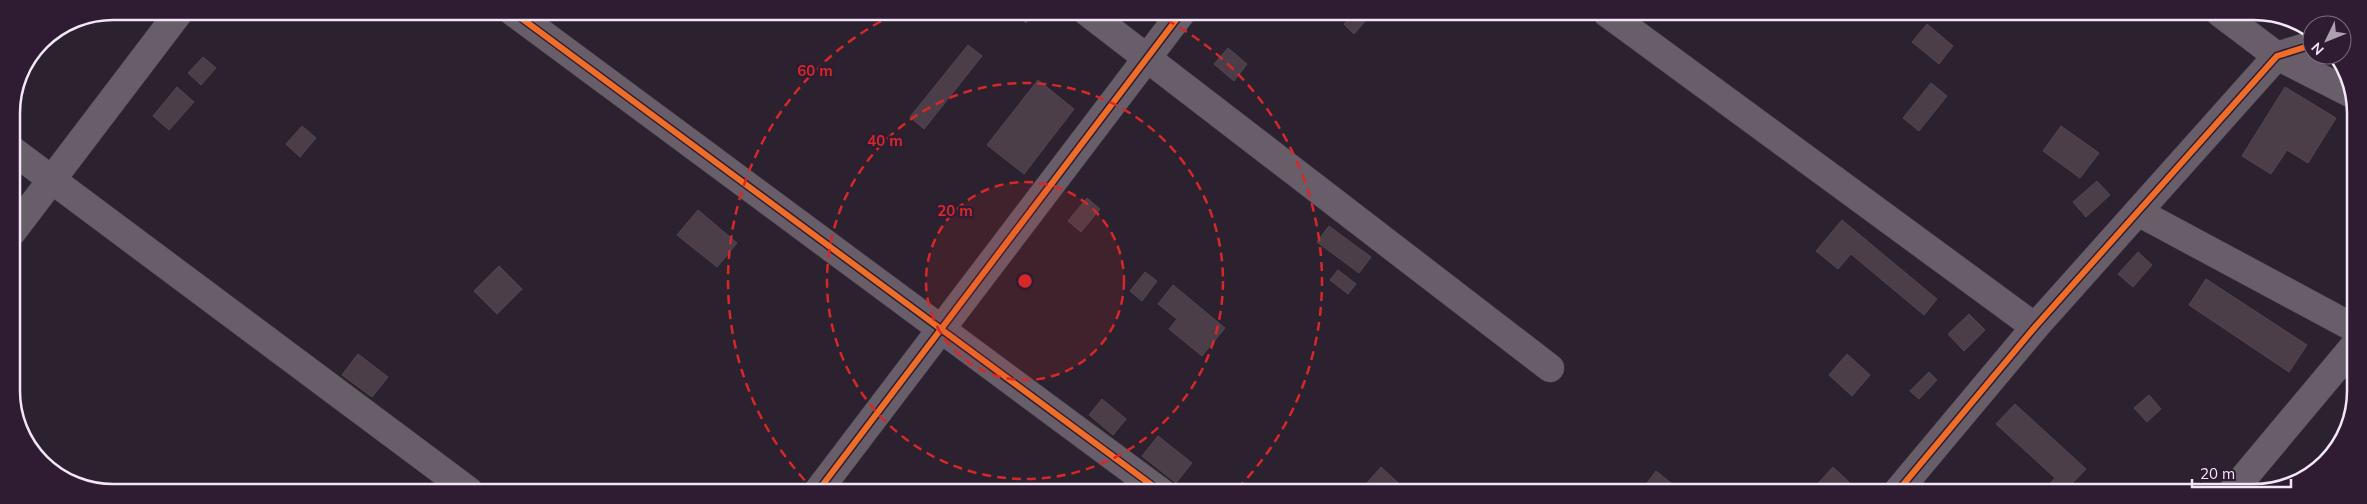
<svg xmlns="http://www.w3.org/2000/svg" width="2367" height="504" viewBox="0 0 2367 504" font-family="Mulish,sans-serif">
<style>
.building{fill:#4c3e49;stroke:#524650}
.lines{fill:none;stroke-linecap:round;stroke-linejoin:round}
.street-casing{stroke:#49404b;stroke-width:29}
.street{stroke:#675e69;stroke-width:28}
.cycleway-casing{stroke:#2f1c33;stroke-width:9}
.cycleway{stroke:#ee6e29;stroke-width:6}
.ring{fill:none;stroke:#d62828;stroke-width:2.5;stroke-dasharray:9 6}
.rim{fill:none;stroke:#f3e6f6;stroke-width:2.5}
.centre{fill:#d62828;stroke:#2f1c33;stroke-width:2.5}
.ring-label{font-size:15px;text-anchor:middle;font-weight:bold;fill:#d62828;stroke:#2f1c33;stroke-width:5;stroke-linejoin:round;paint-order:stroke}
</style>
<rect width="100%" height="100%" fill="#2c212e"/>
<g class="building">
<path d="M1013 12H1035L1026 23Z"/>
<path d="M1355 12H1360L1367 19 1354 34 1344 24Z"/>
<path d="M1927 24 1953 46 1939 64 1912 42Z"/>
<path d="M968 45 982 56 924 129 910 117Z"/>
<path d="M1228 48 1247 64 1234 81 1214 64Z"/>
<path d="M203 57 216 68 201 85 188 73Z"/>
<path d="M1038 80 1074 109 1024 174 987 145Z"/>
<path d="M1931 83 1947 96 1919 131 1903 118Z"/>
<path d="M177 87 194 102 169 130 153 116Z"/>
<path d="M2285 87 2336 118 2308 163 2287 150 2271 174 2242 156Z"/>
<path d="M302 126 316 138 300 157 286 144Z"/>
<path d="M2061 126 2099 153 2080 178 2043 151Z"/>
<path d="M2097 181 2110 195 2086 217 2073 202Z"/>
<path d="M1087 198 1100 209 1081 232 1068 221Z"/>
<path d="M698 210 737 243 717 267 677 235Z"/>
<path d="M1842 220 1937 299 1924 315 1851 254 1838 269 1816 251Z"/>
<path d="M1329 226 1371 257 1359 273 1317 242Z"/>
<path d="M2138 252 2152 265 2133 287 2118 274Z"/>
<path d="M499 266 522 289 497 314 474 291Z"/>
<path d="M1338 270 1356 284 1348 294 1330 280Z"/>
<path d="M1145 272 1157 281 1142 301 1130 291Z"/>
<path d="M2206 279 2307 345 2289 372 2189 305Z"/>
<path d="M1173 285 1225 328 1202 356 1169 329 1177 319 1158 304Z"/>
<path d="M1969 314 1985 330 1964 351 1948 334Z"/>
<path d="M358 354 388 377 372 397 342 375Z"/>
<path d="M1847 354 1870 375 1852 396 1829 375Z"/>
<path d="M1929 372 1937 380 1919 399 1910 391Z"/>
<path d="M2149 395 2161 409 2147 422 2134 408Z"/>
<path d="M1102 399 1126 419 1113 435 1089 415Z"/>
<path d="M2015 404 2086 469 2064 492H2042L2055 478 1996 424Z"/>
<path d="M1158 436 1192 463 1176 483 1142 456Z"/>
<path d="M1381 467 1408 492H1359Z"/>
<path d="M1833 467 1849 482 1840 492H1810Z"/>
<path d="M1656 471 1682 492H1640Z"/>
</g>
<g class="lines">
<g class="street-casing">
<g id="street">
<path d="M513 12 1161 492"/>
<path d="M1087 12 1550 368"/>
<path d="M1607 13 2035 327"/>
<path d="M2220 13 2277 56 2354 95"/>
<path d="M12 150 469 491"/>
<path d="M2138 212 2354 328"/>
<path d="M12 232 180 11"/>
<path d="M818 491 1182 12"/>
<path d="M1897 492 2035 327 2277 56 2312 45"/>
<path d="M2231 493 2354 346"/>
</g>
</g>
<use href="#street" class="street"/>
<g class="cycleway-casing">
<g id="cycleway">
<path d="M513 12 1161 492"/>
<path d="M818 491 1182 12"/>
<path d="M1897 492 2035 327 2277 56 2312 45"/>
</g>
</g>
<use href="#cycleway" class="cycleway"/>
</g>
<circle cx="1025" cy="281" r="99" fill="#d62828" fill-opacity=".12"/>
<g class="ring">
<circle cx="1025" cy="281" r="99"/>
<circle cx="1025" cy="281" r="198"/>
<path d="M815 491A297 297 0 0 1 897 13M1153 13A297 297 0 0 1 1235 491"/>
</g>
<path d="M0 0H2367V504H0ZM113 20H2254A93 93 0 0 1 2347 113V391A93 93 0 0 1 2254 484H113A93 93 0 0 1 20 391V113A93 93 0 0 1 113 20Z" fill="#2f1c33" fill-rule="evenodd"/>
<path class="rim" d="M113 20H2254A93 93 0 0 1 2347 113V391A93 93 0 0 1 2254 484H113A93 93 0 0 1 20 391V113A93 93 0 0 1 113 20Z"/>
<circle cx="1025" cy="281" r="8" class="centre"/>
<g class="ring-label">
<text x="815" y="76">60 m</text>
<text x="885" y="146">40 m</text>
<text x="955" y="216">20 m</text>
</g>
<g transform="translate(2327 40) rotate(227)"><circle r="24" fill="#2f1c33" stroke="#7d6d81"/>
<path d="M0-4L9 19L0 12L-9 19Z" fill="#ada1b0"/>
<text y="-8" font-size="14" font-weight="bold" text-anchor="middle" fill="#f3e6f6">N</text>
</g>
<path d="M2192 479v8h99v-8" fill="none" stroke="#f3e6f6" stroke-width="2.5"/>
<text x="2200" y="479" font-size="15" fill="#f3e6f6" stroke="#2f1c33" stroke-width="4" paint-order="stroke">20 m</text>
</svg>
